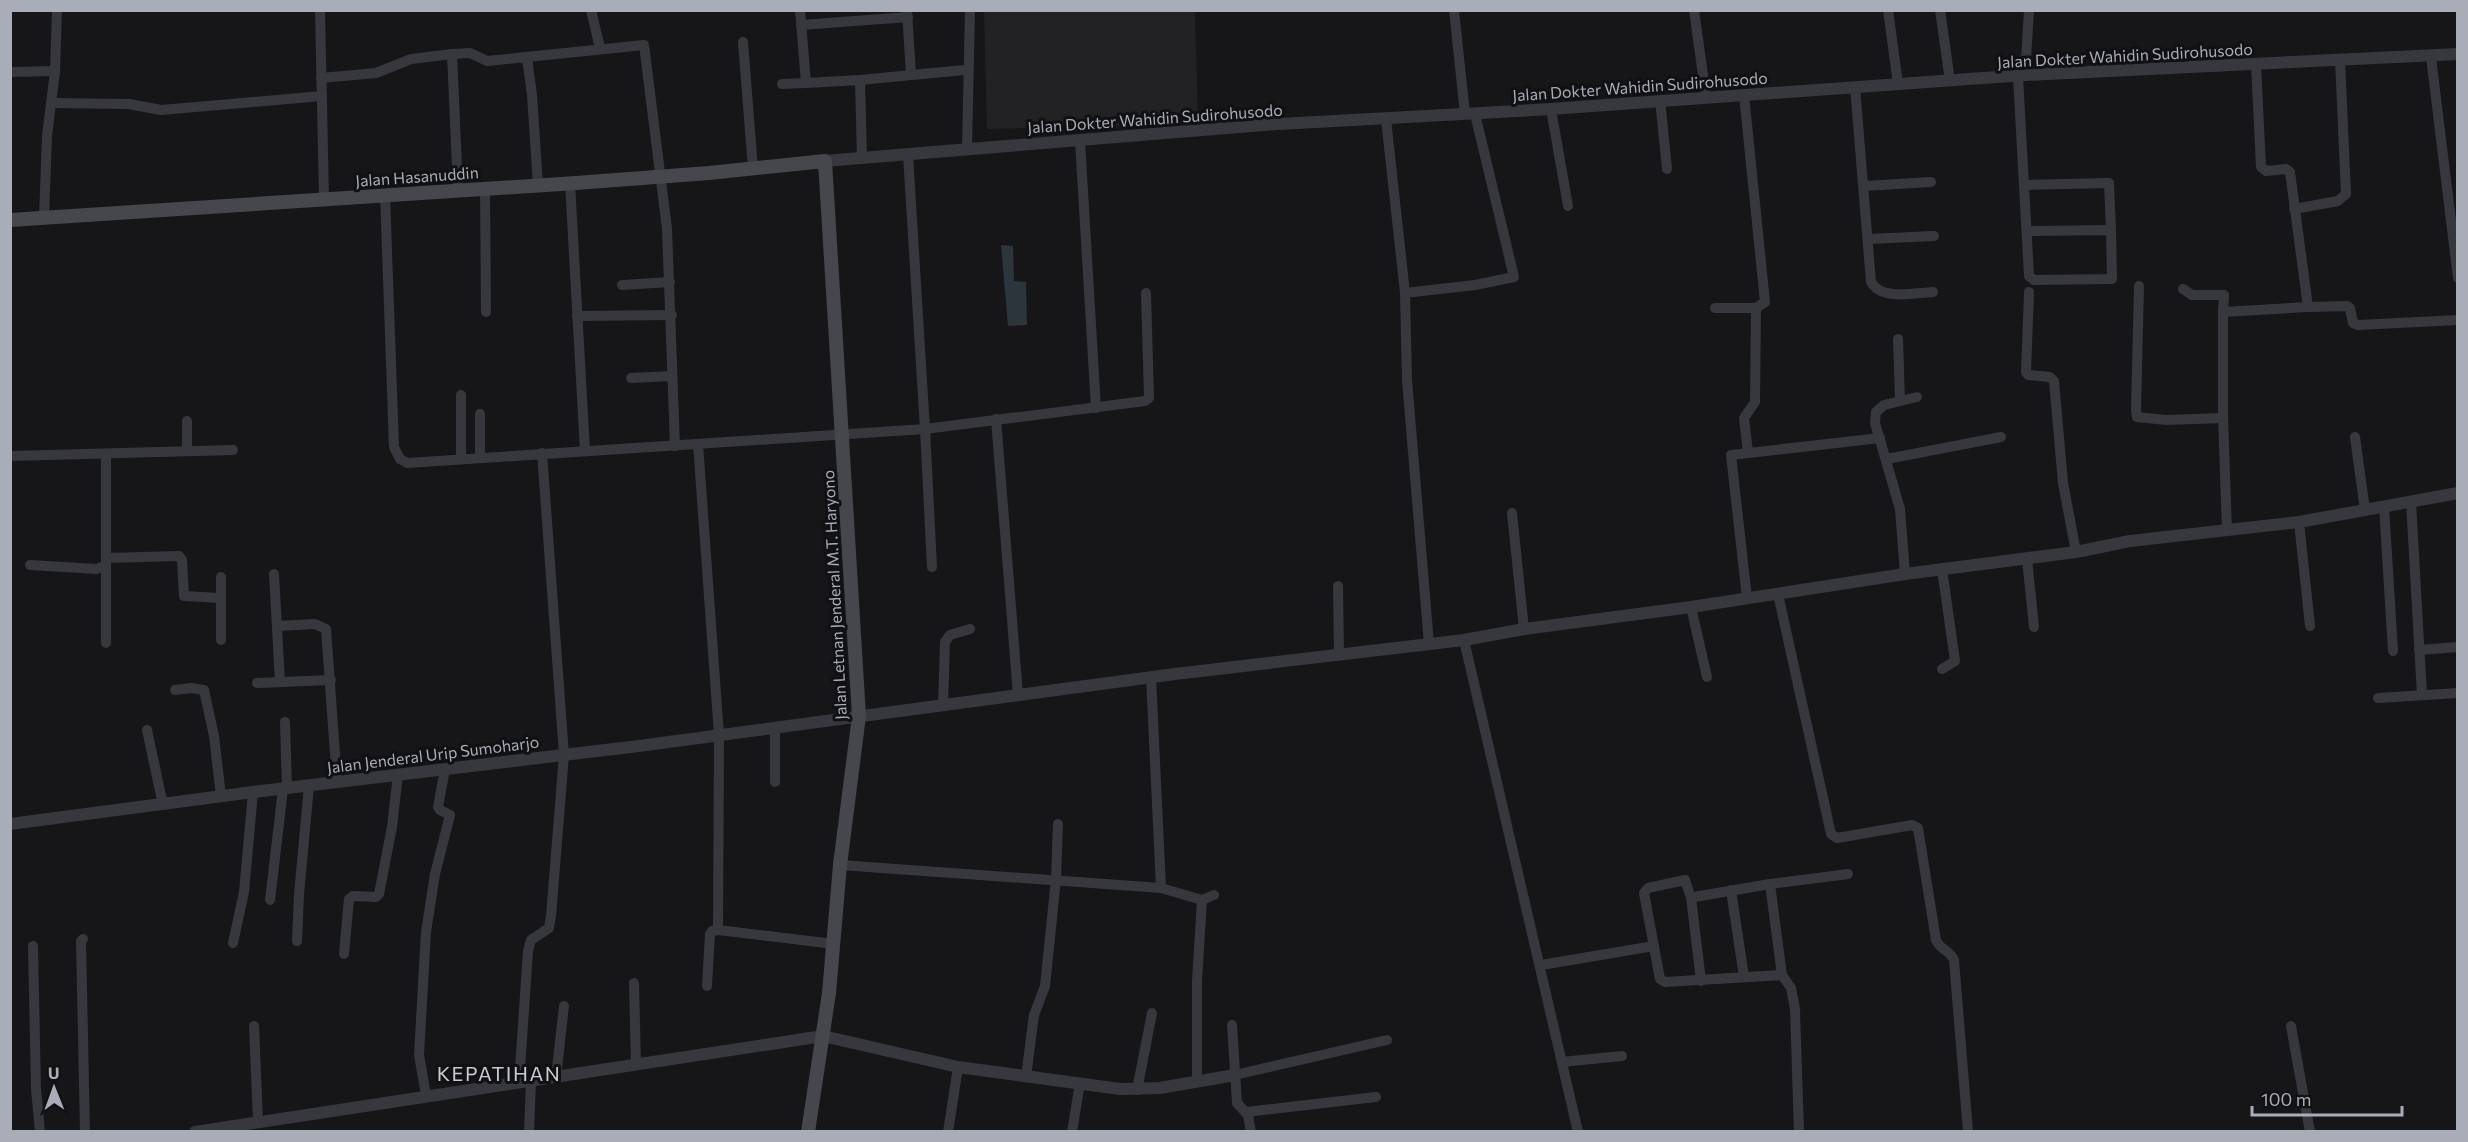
<svg xmlns="http://www.w3.org/2000/svg" width="2468" height="1142" viewBox="0 0 2468 1142" font-family="Commissioner,sans-serif">
<style>
.built{fill:#222225}
.water{fill:#2c353c}
.lines{fill:none;stroke-linecap:round;stroke-linejoin:round}
.minor{stroke:#37383d;stroke-width:10}
.tertiary{stroke:#37383d;stroke-width:12}
.secondary{stroke:#45474d;stroke-width:14}
.labels{text-anchor:middle;dominant-baseline:central;stroke-width:6;stroke-linejoin:round;paint-order:stroke}
.street-label{font-size:16px;fill:#a8adb8;stroke:#111113}
.quarter-label{font-size:20px;letter-spacing:1.5px;fill:#c9ccd4;stroke:#111113}
</style>
<rect width="100%" height="100%" fill="#161618"/>
<path class="built" d="M984 11H1195L1198 124 987 129Z"/>
<path class="water" d="M1001 245 1013 246 1014 281 1026 282 1027 325 1008 326Z"/>
<g class="lines">
<g class="minor">
<path d="M320 10 324 199"/>
<path d="M591 10 600 48"/>
<path d="M800 10 806 83 860 80 964 70"/>
<path d="M1454 10 1465 114"/>
<path d="M1694 10 1706 97"/>
<path d="M1888 10 1898 84"/>
<path d="M1940 10 1950 81"/>
<path d="M907 12 911 74"/>
<path d="M801 25 908 17"/>
<path d="M743 42 753 169"/>
<path d="M452 54 458 190"/>
<path d="M2431 57 2458 278"/>
<path d="M527 58 532 95 538 185"/>
<path d="M10 72 55 71"/>
<path d="M2025 75 2029 10"/>
<path d="M2018 77 2029 276 2034 280 2112 279 2111 230 2027 231"/>
<path d="M321 78 376 73 411 59 452 54 470 53 487 61 644 45 667 229 675 446"/>
<path d="M860 80 862 159"/>
<path d="M782 84 806 83"/>
<path d="M1855 87 1871 282C1882 301 1914 293 1933 292"/>
<path d="M1660 100 1667 169"/>
<path d="M51 103 129 104 161 110 322 96"/>
<path d="M1551 109 1568 206"/>
<path d="M1386 119 1405 293 1407 380 1429 644"/>
<path d="M1080 141 1096 408"/>
<path d="M967 149 970 10"/>
<path d="M908 155 925 429 932 567"/>
<path d="M570 183 585 451"/>
<path d="M2026 185 2109 183 2111 230"/>
<path d="M1864 186 1931 182"/>
<path d="M485 188 486 312"/>
<path d="M385 194 394 447 400 459 407 463 925 429 1145 401 1149 398 1146 293"/>
<path d="M2294 209 2338 201 2346 194 2340 60"/>
<path d="M44 218 47 136 55 71 57 10"/>
<path d="M1868 239 1934 236"/>
<path d="M622 285 670 282"/>
<path d="M2139 286 2136 410 2137 417 2166 420 2223 418"/>
<path d="M2183 289 2192 295H2224L2223 312"/>
<path d="M2029 292 2026 372 2028 375 2050 377 2054 381 2063 483 2076 552"/>
<path d="M1405 293 1475 285 1514 277 1475 114"/>
<path d="M2308 307 2347 306 2350 308 2353 323 2358 325 2458 320"/>
<path d="M1715 308H1756L1765 302 1744 95"/>
<path d="M577 316 672 315"/>
<path d="M1898 339 1900 400"/>
<path d="M631 378 672 376"/>
<path d="M480 414V457"/>
<path d="M996 419 1018 695"/>
<path d="M187 421V451"/>
<path d="M2355 437 2365 510"/>
<path d="M698 444 719 735 718 930 834 944"/>
<path d="M1748 452 1744 418 1755 402 1756 308"/>
<path d="M106 454V643"/>
<path d="M10 456 233 450"/>
<path d="M461 459V395"/>
<path d="M1887 459 2001 437"/>
<path d="M2411 502 2422 695"/>
<path d="M2384 506 2393 651"/>
<path d="M1512 513 1524 629"/>
<path d="M2299 522 2310 626"/>
<path d="M2227 531 2223 418V312L2308 307 2290 172 2286 169 2266 171 2261 167 2256 65"/>
<path d="M106 558 179 556 182 560 184 596 221 598"/>
<path d="M2027 559 2034 627"/>
<path d="M30 565 97 569 106 565"/>
<path d="M1942 569 1955 661 1942 669"/>
<path d="M274 574 280 682"/>
<path d="M1905 574 1900 509 1875 423 1876 412 1884 405 1917 397"/>
<path d="M221 577V640"/>
<path d="M1338 586 1339 655"/>
<path d="M1778 594 1831 834 1837 838 1912 825 1918 828 1936 940C1940 950 1950 950 1954 960L1968 1132"/>
<path d="M1747 598 1731 455 1880 438"/>
<path d="M1691 607 1707 677"/>
<path d="M277 626 315 624 326 629 337 782"/>
<path d="M1464 640 1578 1132"/>
<path d="M2419 650 2458 647"/>
<path d="M1151 677 1161 888"/>
<path d="M257 683 331 680"/>
<path d="M175 690 192 688 204 690 214 736 221 796"/>
<path d="M2378 698 2458 693"/>
<path d="M943 706 945 642 950 635 970 629"/>
<path d="M285 722 287 788"/>
<path d="M147 730 163 805"/>
<path d="M775 782V728"/>
<path d="M840 865 1161 888 1202 900 1214 895"/>
<path d="M1770 884 1782 975 1665 982 1660 979 1644 893 1648 888 1685 880 1690 895 1694 897 1770 884 1848 874"/>
<path d="M1731 890 1744 977"/>
<path d="M1691 897 1701 981"/>
<path d="M270 900 283 789"/>
<path d="M83 939 81 941 85 1132"/>
<path d="M297 941 299 894 309 786"/>
<path d="M233 943 244 892 253 792"/>
<path d="M33 946 36 1089 40 1132"/>
<path d="M344 954 349 899 353 896 376 897 379 894 392 827 398 774"/>
<path d="M1541 965 1654 946"/>
<path d="M1782 975 1791 988 1795 1009 1799 1132"/>
<path d="M634 983 636 1065"/>
<path d="M707 986 710 934 712 931 718 930"/>
<path d="M1232 1025 1237 1103 1248 1115 1251 1132"/>
<path d="M254 1026 258 1121"/>
<path d="M2291 1026 2310 1132"/>
<path d="M1562 1062 1622 1056"/>
<path d="M1235 1075 1387 1040"/>
<path d="M556 1077 564 1006"/>
<path d="M1026 1077 1034 1015 1045 986 1056 879 1058 824"/>
<path d="M1197 1082V981L1202 900"/>
<path d="M519 1083 528 951 531 940 549 928 551 916 564 755 542 453"/>
<path d="M1137 1090 1152 1013"/>
<path d="M426 1095 419 1055 426 932 435 874 450 815 440 810 438 807 445 769"/>
<path d="M1246 1112 1376 1097"/>
<path d="M529 1132 531 1081"/>
<path d="M948 1132 958 1067"/>
<path d="M1072 1132 1080 1083"/>
</g>
<g class="tertiary">
<path d="M825 161 1263 125 1551 109 2025 75 2458 54"/>
<path d="M10 824 253 792 639 746 1175 674 1464 640 1524 629 1691 607 1905 574 2076 552 2130 541 2299 522 2458 493"/>
<path d="M195 1132 823 1036 958 1067 1120 1089 1160 1088 1235 1075"/>
</g>
<path class="secondary" d="M10 220 576 183 709 173 825 161 859 716 840 865 829 993 808 1132"/>
</g>
<g class="labels">
<g class="street-label">
<text transform="translate(2125 55) rotate(-3)">Jalan Dokter Wahidin Sudirohusodo</text>
<text transform="translate(1640 86) rotate(-4)">Jalan Dokter Wahidin Sudirohusodo</text>
<text transform="translate(1155 118) rotate(-4)">Jalan Dokter Wahidin Sudirohusodo</text>
<text transform="translate(417 176) rotate(-4)">Jalan Hasanuddin</text>
<text transform="translate(834 595) rotate(-93)">Jalan Letnan Jenderal M.T. Haryono</text>
<text transform="translate(433 754) rotate(-7)">Jalan Jenderal Urip Sumoharjo</text>
</g>
<g class="quarter-label">
<text x="499" y="1073">KEPATIHAN</text>
</g>
</g>
<rect width="2468" height="1142" fill="none" stroke="#a8adb8" stroke-width="24"/>
<g transform="translate(54 1088) rotate(359)" stroke="#111113" stroke-width="4.5" paint-order="stroke">
<path d="M0-4.5L10 22L0 15L-10 22Z" fill="#a8adb8"/>
<text y="-9" font-size="16" font-weight="bold" text-anchor="middle" fill="#a8adb8">U</text>
</g>
<path d="M2252 1106v9h150v-9" fill="none" stroke="#a8adb8" stroke-width="3"/>
<text x="2261" y="1106" font-size="18" fill="#a8adb8" stroke="#111113" stroke-width="4.5" paint-order="stroke">100 m</text>
</svg>
